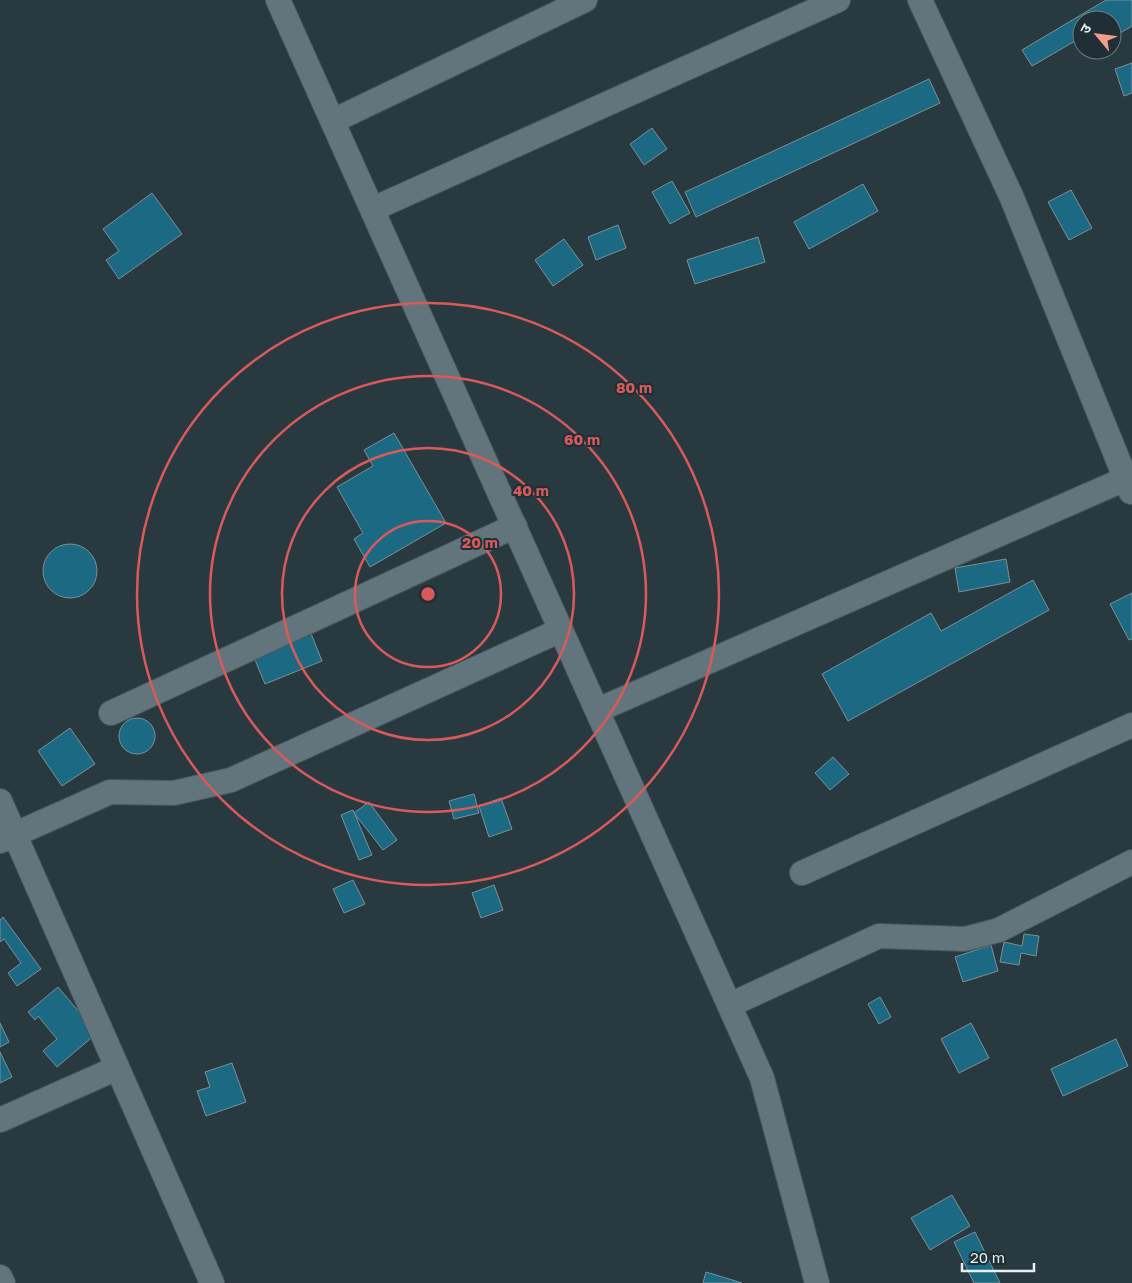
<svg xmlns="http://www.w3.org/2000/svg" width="1132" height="1283" viewBox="0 0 1132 1283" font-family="'Golos Text','Noto Sans Devanagari',sans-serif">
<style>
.building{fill:#1b6982;stroke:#7d9097}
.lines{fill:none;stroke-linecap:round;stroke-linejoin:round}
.minor-casing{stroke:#48565c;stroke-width:26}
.minor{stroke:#63757c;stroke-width:24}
.ring{fill:none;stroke:#da5a5b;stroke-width:2.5}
.centre{fill:#da5a5b;stroke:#1f2f35;stroke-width:2.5}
.ring-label{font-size:15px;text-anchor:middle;font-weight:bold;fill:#da5a5b;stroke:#1f2f35;stroke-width:4;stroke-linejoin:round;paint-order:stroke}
</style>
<rect width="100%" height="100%" fill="#293940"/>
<g class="building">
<path d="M1106 0H1132V26L1112 38V20H1082V37L1032 66 1022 50Z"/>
<path d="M1132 63V93L1124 96 1115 69Z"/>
<path d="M929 79 940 103 696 217 685 192Z"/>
<path d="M652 128 667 149 644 165 630 144Z"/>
<path d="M672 181 690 213 670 224 652 192Z"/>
<path d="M863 184 878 211 809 249 794 222Z"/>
<path d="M1071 190 1092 228 1069 240 1048 202Z"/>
<path d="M152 193 182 234 119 279 106 260 119 251 103 229Z"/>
<path d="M618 225 626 248 596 260 588 237Z"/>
<path d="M758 237 765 262 695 284 687 260Z"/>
<path d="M564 239 583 265 553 286 535 260Z"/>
<path d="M394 433 446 523 370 567 354 539 363 533 337 487 373 466 364 450Z"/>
<circle cx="70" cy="571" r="27"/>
<path d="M1006 559 1010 582 959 592 955 568Z"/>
<path d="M1033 580 1049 610 848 721 822 674 931 613 941 631Z"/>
<path d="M1132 593V639L1129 640 1110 604Z"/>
<path d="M310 631 322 661 265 684 253 655Z"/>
<circle cx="137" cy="736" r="18"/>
<path d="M70 728 95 764 62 786 38 751Z"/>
<path d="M833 757 849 774 830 790 815 773Z"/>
<path d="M474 794 479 813 454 819 449 801Z"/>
<path d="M501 798 512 829 489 837 479 806Z"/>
<path d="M369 802 397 840 383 850 354 813Z"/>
<path d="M353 810 372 855 359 860 341 815Z"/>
<path d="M353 880 365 904 344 913 333 889Z"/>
<path d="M494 885 503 910 481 918 472 893Z"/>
<path d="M3 917 41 969 17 986 8 973 21 963 4 939 0 942V920Z"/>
<path d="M1024 934 1039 936 1036 956 1021 953 1019 965 1000 962 1004 942 1022 946Z"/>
<path d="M991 945 998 971 963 982 955 957Z"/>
<path d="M58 987 97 1033 57 1067 43 1051 57 1039 38 1016 35 1020 28 1012Z"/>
<path d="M880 997 891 1017 879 1024 868 1004Z"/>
<path d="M0 1023 9 1042 0 1047Z"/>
<path d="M971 1023 989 1058 959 1073 941 1039Z"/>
<path d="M1116 1039 1128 1066 1063 1096 1051 1069Z"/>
<path d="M0 1052 12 1077 0 1083Z"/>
<path d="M232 1063 246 1102 206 1116 197 1091 210 1087 205 1072Z"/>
<path d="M952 1195 970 1226 930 1250 911 1218Z"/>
<path d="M975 1232 1000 1283H974L954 1242Z"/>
<path d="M706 1272 742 1283H703Z"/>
</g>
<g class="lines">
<g class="minor-casing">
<g id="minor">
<path d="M278 0 762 1078 817 1283"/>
<path d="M920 0 1012 198 1131 492"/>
<path d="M333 121 585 0"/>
<path d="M373 209 838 0"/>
<path d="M598 710 1132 476"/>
<path d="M111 713 515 526"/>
<path d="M0 801 212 1283"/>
<path d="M0 841 110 792 174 793 231 780 561 630"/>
<path d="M802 873 1132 725"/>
<path d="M730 1005 879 936 965 939 999 930 1132 862"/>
<path d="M0 1120 117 1068"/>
<path d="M0 1277 3 1283"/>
</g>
</g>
<use href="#minor" class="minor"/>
</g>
<g class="ring">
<circle cx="428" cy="594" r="73"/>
<circle cx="428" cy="594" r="146"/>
<circle cx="428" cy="594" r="218"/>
<circle cx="428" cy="594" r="291"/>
</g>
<circle cx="428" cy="594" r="8" class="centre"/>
<g class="ring-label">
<text x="634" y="393">80 m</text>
<text x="582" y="445">60 m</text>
<text x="531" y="496">40 m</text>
<text x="480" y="548">20 m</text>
</g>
<g transform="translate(1097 35) rotate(299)"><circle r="24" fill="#1f2f35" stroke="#6f7c81"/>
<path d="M0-4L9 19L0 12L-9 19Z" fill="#f49d8c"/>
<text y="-8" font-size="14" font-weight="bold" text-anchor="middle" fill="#e6f0f4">उ</text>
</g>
<path d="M962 1263v8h72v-8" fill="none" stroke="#e6f0f4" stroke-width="2.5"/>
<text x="970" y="1263" font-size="15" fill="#e6f0f4" stroke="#1f2f35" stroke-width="4" paint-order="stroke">20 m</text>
</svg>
